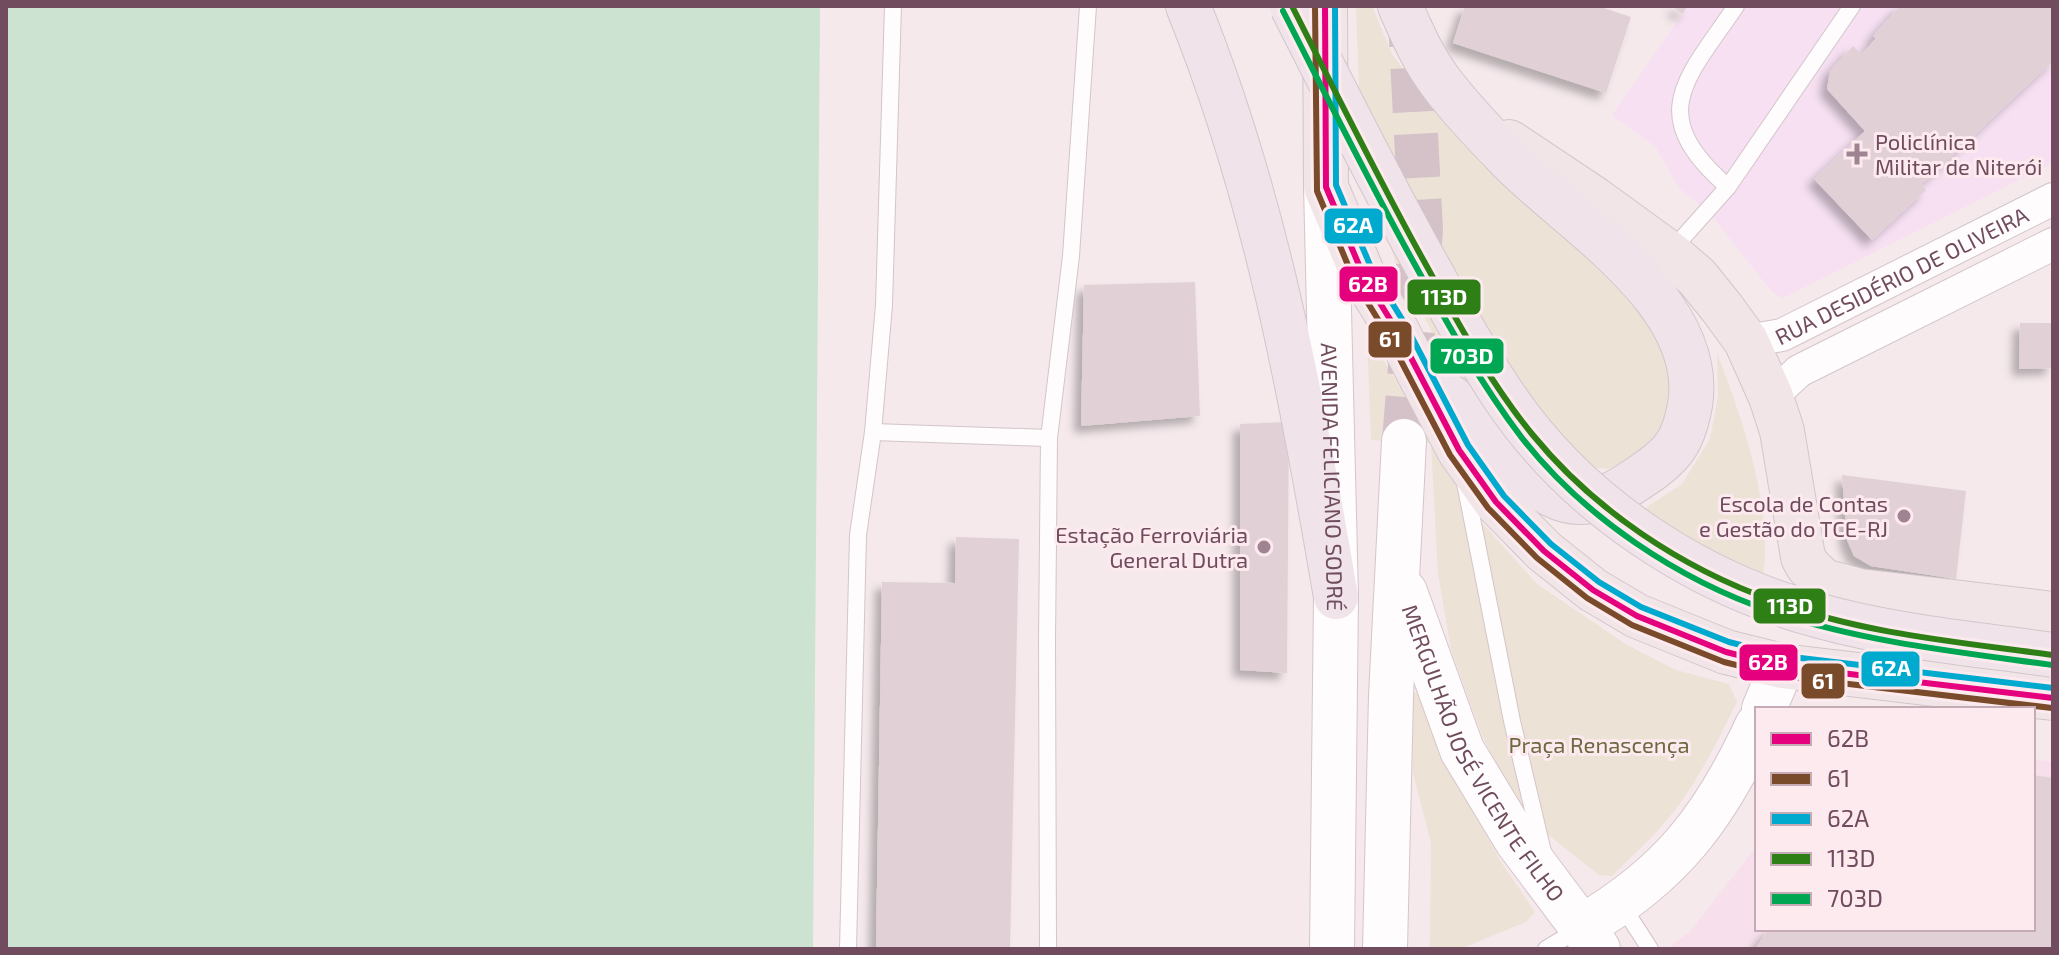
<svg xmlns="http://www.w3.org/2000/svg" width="2059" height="955" viewBox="0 0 2059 955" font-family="'Exo 2',sans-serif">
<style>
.commercial{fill:#f7e0eb}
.medical{fill:#f6e0f2}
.green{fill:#ede2d6}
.water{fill:#cce3d1}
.building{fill:#e1d1d7;filter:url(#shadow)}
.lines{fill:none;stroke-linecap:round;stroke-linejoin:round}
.secondary-tunnel{stroke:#d4c2c8;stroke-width:44;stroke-dasharray:44 22;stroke-linecap:butt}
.service-casing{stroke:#d3c5ca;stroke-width:18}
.minor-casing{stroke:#d3c5ca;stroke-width:34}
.secondary-casing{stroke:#d5c5cb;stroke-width:46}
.primary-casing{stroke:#d3c6cb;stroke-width:46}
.motorway-casing{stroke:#d3c6cb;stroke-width:46}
.service{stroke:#fefcfc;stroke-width:16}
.minor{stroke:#fefcfc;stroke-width:32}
.secondary{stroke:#fefcfc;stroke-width:44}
.primary{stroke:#f1e5e8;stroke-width:44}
.motorway{stroke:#f0e4ea;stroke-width:44}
.motorway-bridge-casing{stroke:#d3c6cb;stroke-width:46;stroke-linecap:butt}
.motorway-bridge{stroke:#f0e4ea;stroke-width:44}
.bus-1-casing{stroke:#fdeaef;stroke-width:12}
.bus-2-casing{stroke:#fdeaef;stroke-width:12}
.bus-3-casing{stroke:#fdeaef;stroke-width:12}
.bus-4-casing{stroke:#fdeaef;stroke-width:12}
.bus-5-casing{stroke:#fdeaef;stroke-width:12}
.bus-1{stroke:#e5007d;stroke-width:6}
.bus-2{stroke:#7a4b2a;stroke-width:6}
.bus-3{stroke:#00a9ce;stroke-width:6}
.bus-4{stroke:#2e7f16;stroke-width:6}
.bus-5{stroke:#00a651;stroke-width:6}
.poi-dot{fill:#9f8390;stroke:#fdeaef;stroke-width:3}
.labels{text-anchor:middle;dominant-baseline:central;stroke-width:6;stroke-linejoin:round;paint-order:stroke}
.poi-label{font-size:22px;fill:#704c5e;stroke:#fdeaef;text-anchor:end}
.street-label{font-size:22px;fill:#704c5e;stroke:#fdeaef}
.park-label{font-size:22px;fill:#6f6942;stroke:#fdeaef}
.line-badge{stroke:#fdeaef;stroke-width:3}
.badge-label{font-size:22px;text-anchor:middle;font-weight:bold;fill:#fff}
</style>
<defs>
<filter id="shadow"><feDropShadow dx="-7" dy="7" stdDeviation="4" flood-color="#0004"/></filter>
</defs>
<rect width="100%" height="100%" fill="#f5e9ec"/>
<path class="commercial" d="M2033 759 2053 762V949H1668L1689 932 1757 846V929H2033Z"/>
<path class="medical" d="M1688 6H2053V163L1783 298 1772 292 1708 211 1679 188 1655 146 1612 115Z"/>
<g class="green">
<path d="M1356 6H1372L1392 54 1431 107 1586 252 1659 330 1673 375 1671 420 1647 451 1609 469 1585 467 1507 433 1447 359 1397 267 1374 193 1359 89Z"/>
<path d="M1367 336 1437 440 1476 516 1537 584 1627 645 1676 670 1729 684 1737 702C1720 736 1703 771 1681 802 1662 829 1636 852 1612 876L1599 875 1547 834 1530 825 1483 738 1451 650 1438 573 1431 443 1371 440Z"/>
<path d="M1717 353C1742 418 1766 487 1765 557 1765 575 1757 594 1753 611L1696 593 1643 559 1644 509 1682 484 1710 439 1718 396Z"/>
<path d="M1412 693H1420L1445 759 1501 862 1535 912 1526 922 1460 949H1430L1431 843 1413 773Z"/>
</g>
<path class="water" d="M6 6H820L813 949H6Z"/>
<g class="building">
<path d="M1465 6H1598L1631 17 1606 93 1453 43Z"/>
<path d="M1672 6H1688L1682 14Z"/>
<path d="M1900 6H2053V61L1922 184 1926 190 1872 240 1814 179 1865 131 1827 89 1830 71 1853 46 1862 54 1876 38 1873 36Z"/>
<path d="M1195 282 1200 416 1081 426 1084 285Z"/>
<path d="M2020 323H2053V368L2019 369Z"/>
<path d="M1289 422 1287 673 1240 670V424Z"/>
<path d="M1842 475 1966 491 1956 579 1871 566 1854 556 1847 540Z"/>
<path d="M956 537 1019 539 1010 949H876L882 582 955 583Z"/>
<path d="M2033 775 2053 778V949H1755L1769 929H2033Z"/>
</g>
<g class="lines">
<path class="secondary-tunnel" d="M1404 441 1421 230 1410 21"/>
<g class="service-casing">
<g id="service">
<path d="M1736 6C1686 80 1644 114 1728 187L1852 6"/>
<path d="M1670 252 1728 187"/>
<path d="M873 432 1049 438"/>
<path d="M1465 483 1512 721 1543 852"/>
<path d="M1621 904 1650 949"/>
<path d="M848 949 858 535 873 432 884 305 893 6"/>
<path d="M1048 949 1047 641 1049 438 1071 256 1088 6"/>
<path d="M1546 949 1579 929"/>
</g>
</g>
<g class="minor-casing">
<g id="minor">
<path id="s1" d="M1746 341 1782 335 2053 199"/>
<path d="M1771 397 1799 371 2053 244"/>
</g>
</g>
<g class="secondary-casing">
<g id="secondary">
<path id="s2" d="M1326 187 1336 597 1332 949"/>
<path id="s3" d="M1405 592 1462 750 1517 841 1598 949"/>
<path d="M1764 709 1782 666"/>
<path d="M1583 926C1671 875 1715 817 1757 726"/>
<path d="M1385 949 1391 696 1404 441"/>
</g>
</g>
<g class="primary-casing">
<g id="primary">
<path d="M1325 6 1326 187 1364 277 1396 329 1459 450 1496 502 1544 551 1593 590 1637 616 1726 652 1782 666 2053 698"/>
<path d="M1509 142 1596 200 1669 253 1697 277 1722 308 1746 341 1771 397 1782 431 1803 557 1808 566 1823 581 1860 591 2053 614"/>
</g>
</g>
<g class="motorway-casing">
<g id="motorway">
<path d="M1188 6C1265 195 1302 397 1336 597"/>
<path d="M1400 6C1410 28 1419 51 1433 71 1450 98 1485 134 1508 158 1569 221 1707 302 1690 405 1687 422 1681 442 1669 454 1656 468 1640 477 1625 487 1554 531 1522 468 1480 422 1463 404 1443 391 1422 379"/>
</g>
</g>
<use href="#service" class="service"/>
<use href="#minor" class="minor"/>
<use href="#secondary" class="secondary"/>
<use href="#primary" class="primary"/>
<use href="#motorway" class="motorway"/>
<g class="motorway-bridge-casing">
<path id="motorway-bridge" d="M1292 6C1336 93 1379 180 1426 264 1451 309 1475 353 1503 395 1575 503 1695 583 1820 616 1896 637 1975 644 2053 655"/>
</g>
<use href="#motorway-bridge" class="motorway-bridge"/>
<g class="bus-1-casing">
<path id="bus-1" d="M1325 6 1326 187 1364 277 1396 329 1459 450 1496 502 1544 551 1593 590 1637 616 1726 652 1782 666 2053 698"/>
</g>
<g class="bus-2-casing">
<path id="bus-2" d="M1315 6 1317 191 1355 282 1387 334 1450 455 1488 508 1537 558 1587 598 1632 625 1724 662 1781 676 2052 708"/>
</g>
<g class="bus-3-casing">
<path id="bus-3" d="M1335 6 1336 185 1373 272 1405 324 1468 445 1504 496 1551 544 1599 582 1641 607 1729 642 1784 656 2053 688"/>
</g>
<g class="bus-4-casing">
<path id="bus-4" d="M1292 6C1334 89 1375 172 1420 254 1454 315 1487 379 1532 434 1594 510 1681 568 1774 601 1863 634 1959 642 2053 655"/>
</g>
<g class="bus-5-casing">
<path id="bus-5" d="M1283 11C1326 95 1368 180 1414 263 1447 323 1480 383 1522 438 1584 517 1678 580 1773 612 1863 642 1958 652 2052 665"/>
</g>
<use href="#bus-1" class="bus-1"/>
<use href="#bus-2" class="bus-2"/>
<use href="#bus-3" class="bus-3"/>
<use href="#bus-4" class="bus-4"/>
<use href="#bus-5" class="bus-5"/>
</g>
<g class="poi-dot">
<path d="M1853 142h8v8h8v8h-8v8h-8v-8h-8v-8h8z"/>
<circle cx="1904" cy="516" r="8"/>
<circle cx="1264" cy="547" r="8"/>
</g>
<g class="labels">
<g class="poi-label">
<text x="1875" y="141" text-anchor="start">Policlínica<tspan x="1875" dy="25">Militar de Niterói</tspan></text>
<text x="1888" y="503">Escola de Contas<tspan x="1888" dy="25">e Gestão do TCE-RJ</tspan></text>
<text x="1248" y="534">Estação Ferroviária<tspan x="1248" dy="25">General Dutra</tspan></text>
</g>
<g class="street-label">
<text stroke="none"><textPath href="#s1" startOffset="170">RUA DESIDÉRIO DE OLIVEIRA</textPath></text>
<text stroke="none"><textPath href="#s2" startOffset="290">AVENIDA FELICIANO SODRÉ</textPath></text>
<text stroke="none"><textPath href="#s3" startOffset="180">MERGULHÃO JOSÉ VICENTE FILHO</textPath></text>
</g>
<g class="park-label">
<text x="1599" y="744">Praça Renascença</text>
</g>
</g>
<g class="line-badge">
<rect x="1323" y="207" width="61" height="38" rx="8" fill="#00a9ce"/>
<rect x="1338" y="265" width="61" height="38" rx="8" fill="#e5007d"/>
<rect x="1406" y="278" width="76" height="38" rx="8" fill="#2e7f16"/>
<rect x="1367" y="320" width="46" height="39" rx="8" fill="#7a4b2a"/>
<rect x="1429" y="337" width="76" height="38" rx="8" fill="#00a651"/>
<rect x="1752" y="587" width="75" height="38" rx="8" fill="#2e7f16"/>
<rect x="1738" y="643" width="61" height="39" rx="8" fill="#e5007d"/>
<rect x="1860" y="650" width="61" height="38" rx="8" fill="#00a9ce"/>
<rect x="1800" y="662" width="46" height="38" rx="8" fill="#7a4b2a"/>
</g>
<g class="badge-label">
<text x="1353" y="233">62A</text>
<text x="1368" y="292">62B</text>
<text x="1444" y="305">113D</text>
<text x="1390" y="347">61</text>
<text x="1467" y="364">703D</text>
<text x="1790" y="614">113D</text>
<text x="1768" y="670">62B</text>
<text x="1891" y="676">62A</text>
<text x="1823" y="689">61</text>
</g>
<rect width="2059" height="955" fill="none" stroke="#704c5e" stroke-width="16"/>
<rect x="1755" y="707" width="280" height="224" fill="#fdeaef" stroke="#c5abb5" stroke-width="2"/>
<rect x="1771" y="733" width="40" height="12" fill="#e5007d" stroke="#c5abb5" stroke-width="2"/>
<text x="1827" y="747" font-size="24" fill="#704c5e">62B</text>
<rect x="1771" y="773" width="40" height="12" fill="#7a4b2a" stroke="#c5abb5" stroke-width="2"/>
<text x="1827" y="787" font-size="24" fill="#704c5e">61</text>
<rect x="1771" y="813" width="40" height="12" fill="#00a9ce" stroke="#c5abb5" stroke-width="2"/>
<text x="1827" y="827" font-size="24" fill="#704c5e">62A</text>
<rect x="1771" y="853" width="40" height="12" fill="#2e7f16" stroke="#c5abb5" stroke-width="2"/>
<text x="1827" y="867" font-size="24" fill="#704c5e">113D</text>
<rect x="1771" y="893" width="40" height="12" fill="#00a651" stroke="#c5abb5" stroke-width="2"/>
<text x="1827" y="907" font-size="24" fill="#704c5e">703D</text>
</svg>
